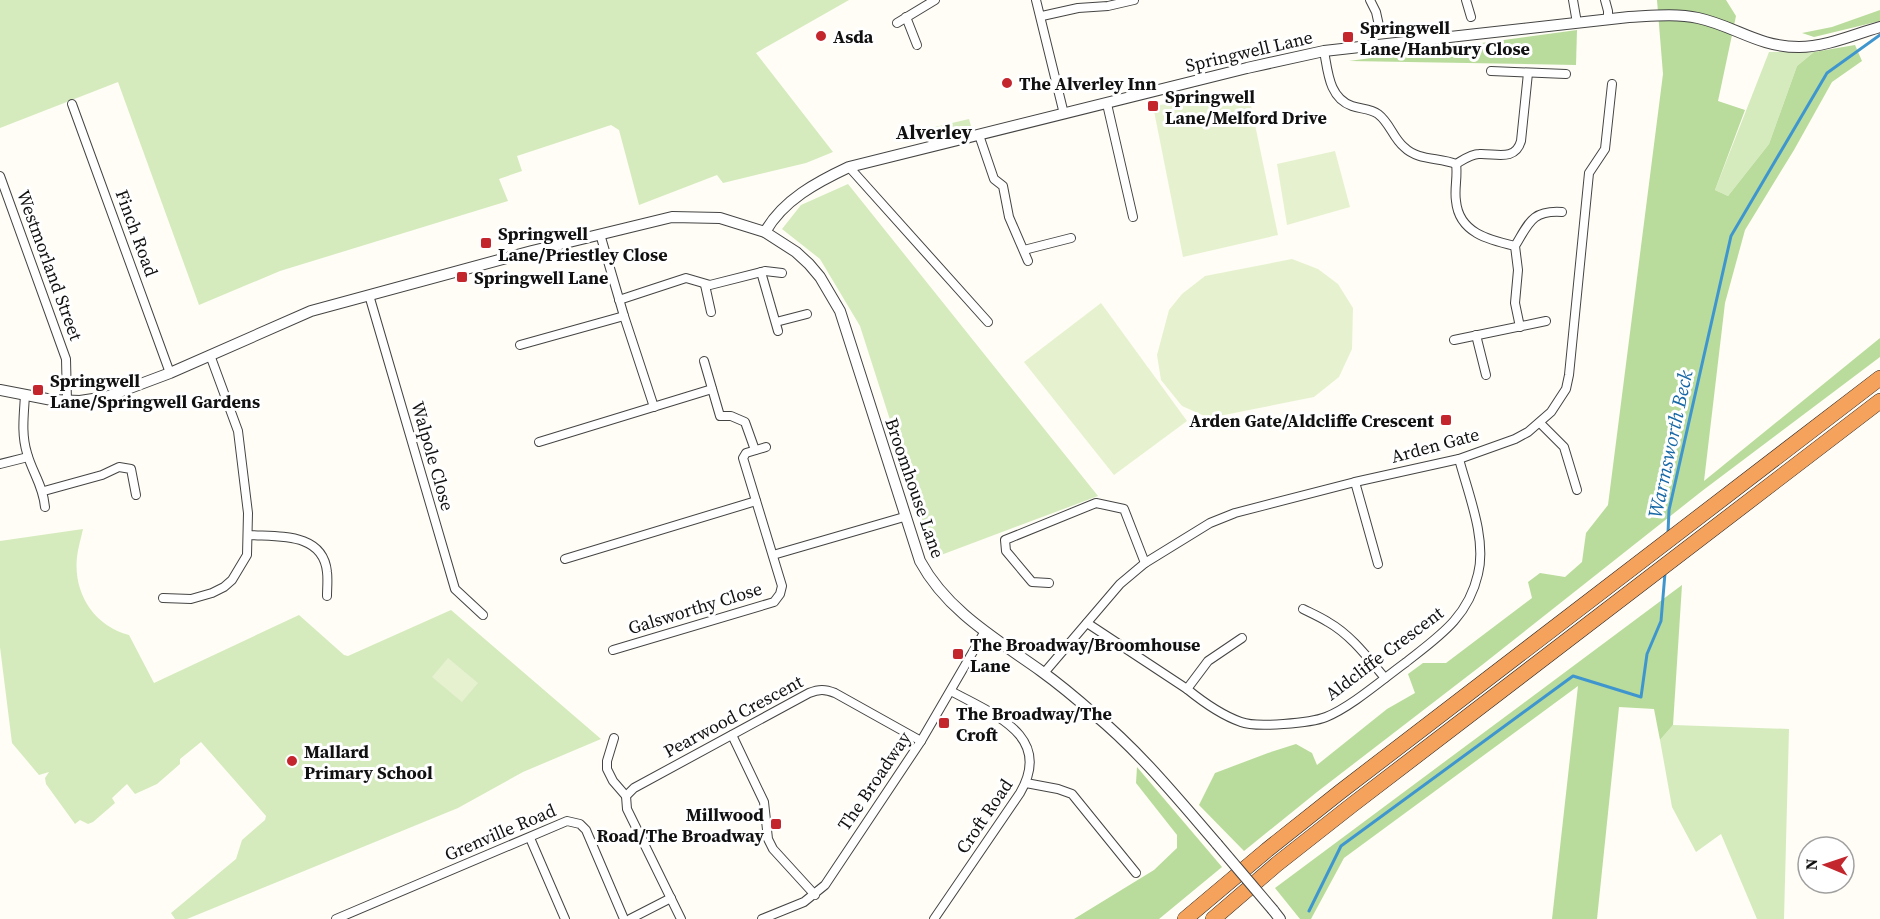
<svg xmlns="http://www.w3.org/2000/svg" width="1880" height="919" viewBox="0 0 1880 919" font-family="'Source Serif 4',serif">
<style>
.green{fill:#d5ebbd}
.forest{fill:#b9dc9c}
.pitch{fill:#e6f2cf}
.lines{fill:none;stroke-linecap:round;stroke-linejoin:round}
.stream{stroke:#3f96cf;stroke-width:3}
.minor-casing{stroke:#444;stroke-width:10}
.tertiary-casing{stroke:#444;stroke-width:12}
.motorway-casing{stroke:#222;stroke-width:16}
.minor{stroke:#fff;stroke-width:8}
.tertiary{stroke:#fff;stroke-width:10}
.motorway{stroke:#f5a25d;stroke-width:15}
.tertiary-bridge-casing{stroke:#444;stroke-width:12;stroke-linecap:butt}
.tertiary-bridge{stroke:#fff;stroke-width:10}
.poi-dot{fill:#c4262e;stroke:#fff;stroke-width:2}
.labels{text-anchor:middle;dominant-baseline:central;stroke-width:6;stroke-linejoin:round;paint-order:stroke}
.poi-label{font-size:18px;font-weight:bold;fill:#111;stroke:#fff;text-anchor:start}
.street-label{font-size:18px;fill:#111;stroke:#fff}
.neighbourhood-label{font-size:20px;font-weight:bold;fill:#111;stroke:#fff}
.water-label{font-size:20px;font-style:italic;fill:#1768a6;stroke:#fff}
</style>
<rect width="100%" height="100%" fill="#fffdf5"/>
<g class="green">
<path d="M0 0H849L756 53 833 152 806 163 723 183 717 175 639 205 619 130 611 125 517 156 522 171 499 179 508 201 280 271 199 305 118 82 0 128Z"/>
<path d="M1769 52H1814L1797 66 1769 144 1728 196 1715 190Z"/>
<path d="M969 119 971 126 937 135 935 127Z"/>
<path d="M848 184 1098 496 941 555 923 523 860 326 820 259 782 229 801 205Z"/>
<path d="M83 529C81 538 78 548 77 557 73 593 94 626 129 635L154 683 299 615 344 655 348 656 451 610 601 739 523 772 458 808 187 919H175L171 913 236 859 242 840 265 820 266 816 201 742 180 759V764L157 784 135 794 127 784 112 798 115 803 93 822 88 824 80 820 75 824 46 784 45 778 49 772 39 775 12 743 0 647V541Z"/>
<path d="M1673 725 1789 729 1784 919H1757L1721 834 1696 852 1672 807 1660 740Z"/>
</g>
<g class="forest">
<path d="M1657 0H1726L1736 16 1718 101 1745 110 1715 190 1728 196 1769 144 1797 66 1814 52 1855 45 1862 61 1832 82 1794 150 1745 230 1725 303 1704 481 1880 338V357L1702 491 1482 665 1317 792 1244 851 1199 805 1215 773 1268 753 1296 744 1312 753 1317 765 1387 709 1415 693 1408 674 1423 663H1446L1532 598 1528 582 1540 573 1565 577 1582 562 1586 533 1608 505 1663 74Z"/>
<path d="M1880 10V21L1814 37 1802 33 1832 27Z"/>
<path d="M1577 30 1576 65 1349 61Z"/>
<path d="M1682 585 1673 725 1660 740 1654 709 1619 707 1597 919H1552L1578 686 1344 858 1311 919H1300L1275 888Z"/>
<path d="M1137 767 1222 867 1159 919H1074L1154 870 1177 848V835L1136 783Z"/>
</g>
<g class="pitch">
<path d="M1248 91 1278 235 1183 257 1153 106Z"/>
<path d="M1335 151 1350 207 1287 225 1277 164Z"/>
<path d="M1292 259 1318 269 1338 284 1353 308 1352 349 1339 377 1314 397 1209 418 1182 406 1161 380 1157 355 1169 310 1182 294 1205 276Z"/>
<path d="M1101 303 1187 421 1114 475 1024 362Z"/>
<path d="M448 658 478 683 462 702 432 677Z"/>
</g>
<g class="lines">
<g class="stream">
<path d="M1668 533 1669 510 1731 236 1827 73 1880 35"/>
<path d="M1309 911 1341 846 1573 676 1641 697 1647 654 1661 621 1665 573"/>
</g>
<g class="minor-casing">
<g id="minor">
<path d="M1036 0 1064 114"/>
<path d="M1370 0 1376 12 1380 30"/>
<path d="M1466 0 1471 17"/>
<path d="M1573 0 1577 23"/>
<path d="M1605 0 1608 11V20"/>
<path d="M1042 16 1078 8 1108 6 1134 0"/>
<path d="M906 17 917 45"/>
<path d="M897 23 935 0"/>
<path d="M1324 51C1328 72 1329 98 1352 106 1361 109 1371 109 1378 114 1390 123 1393 138 1404 147 1418 161 1439 157 1456 164 1458 176 1454 189 1456 201 1459 233 1489 240 1515 246"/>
<path d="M1491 71 1566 74"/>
<path d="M72 104 170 373"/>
<path d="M1107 104 1133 217"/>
<path d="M979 135 994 179 1003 186 1009 217 1028 261"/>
<path d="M1456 164C1463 160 1471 154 1479 154 1495 153 1515 162 1521 141L1528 73"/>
<path d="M849 167 988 322"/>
<path d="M0 176 66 359 67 401"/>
<path d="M600 234 624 316 654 407"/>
<path d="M1024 250 1071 238"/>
<path d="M761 272 778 331"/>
<path d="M705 285 711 312"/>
<path d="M369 295 455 589 483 615"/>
<path d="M619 300 686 278 710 285 765 271 782 273"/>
<path d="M776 322 807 314"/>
<path d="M1520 327 1515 303 1518 270 1515 246C1529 223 1532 210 1562 212"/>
<path d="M1476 335 1486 375"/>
<path d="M1454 340 1546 321"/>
<path d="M520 345 624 316"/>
<path d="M704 361 720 416H731L745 422 755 450"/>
<path d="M25 395C24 414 21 434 27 453 32 472 43 485 45 507"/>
<path d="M1540 423 1564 447 1577 490"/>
<path d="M539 442 712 389"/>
<path d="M0 464 28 457"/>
<path d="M1355 482 1378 564"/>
<path d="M44 491 102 475 119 467 131 469 136 495"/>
<path d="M249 535C278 537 323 532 327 572 328 580 327 588 327 596"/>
<path d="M773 555 904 517"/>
<path d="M565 559 756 501"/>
<path d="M1049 583 1032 582 1006 551 1005 540 1096 503 1124 509 1145 563"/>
<path d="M163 598 191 599 212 593 224 587 232 580 247 555 248 513 238 431 210 355"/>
<path d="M1303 609C1311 613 1320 617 1328 622 1351 635 1368 658 1385 678"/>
<path d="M1087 623 1187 689C1203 702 1221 715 1241 722 1256 728 1311 723 1326 717 1351 707 1383 679 1405 663 1438 637 1468 618 1478 574 1487 539 1468 493 1459 459"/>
<path d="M613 650 774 602 780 594 782 586 743 458 746 453 766 447"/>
<path d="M1044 673 1120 584 1145 563 1210 523 1235 513 1355 482 1459 459 1515 439 1528 432 1551 412 1566 389 1569 375 1589 173 1605 149 1612 84"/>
<path d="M1187 689 1208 661 1242 638"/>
<path d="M732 735 764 802 768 839 773 849 815 895"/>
<path d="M614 738 607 761V769L613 781 626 796 627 809 681 919"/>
<path d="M1026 783 1058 789 1072 794 1136 873"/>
<path d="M626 796 634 788 809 693C819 689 825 689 835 693L921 741"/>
<path d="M530 838 565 919"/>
<path d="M336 919 567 821 580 824 586 830 624 919"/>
<path d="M630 919 671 898"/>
<path d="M762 919 804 902 825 885 921 741 985 631"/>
<path d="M934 919 1020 793C1054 735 992 714 951 691"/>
</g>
</g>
<g class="tertiary-casing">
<g id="tertiary">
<path d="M765 232C783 200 817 182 849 167L1247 68 1324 51 1629 17C1651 16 1675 13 1698 18 1735 26 1758 47 1799 47 1826 47 1855 34 1880 27"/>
<path d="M0 390 52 400 80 401 106 397 170 373 311 311 532 251 672 217 720 218 765 232 796 252 809 264 820 277 840 311 920 561C947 611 996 639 1041 671 1059 684 1077 699 1094 714 1140 752 1178 799 1217 844"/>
<path d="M1273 910 1280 919"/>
</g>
</g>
<g class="motorway-casing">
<g id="motorway">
<path d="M1185 919 1267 850 1340 792 1880 378"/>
<path d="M1213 919 1277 864 1352 805 1880 401"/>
</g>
</g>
<use href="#minor" class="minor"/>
<use href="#tertiary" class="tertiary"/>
<use href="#motorway" class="motorway"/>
<g class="tertiary-bridge-casing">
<path id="tertiary-bridge" d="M1217 844 1273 910"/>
</g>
<use href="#tertiary-bridge" class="tertiary-bridge"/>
</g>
<g class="poi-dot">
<circle cx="821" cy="36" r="6"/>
<rect x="1342" y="31" width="12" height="12" rx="3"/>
<circle cx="1007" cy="83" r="6"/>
<rect x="1147" y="100" width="12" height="12" rx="3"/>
<rect x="480" y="237" width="12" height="12" rx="3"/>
<rect x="456" y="271" width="12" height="12" rx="3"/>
<rect x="32" y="384" width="12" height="12" rx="3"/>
<rect x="1440" y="414" width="12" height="12" rx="3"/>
<rect x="952" y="648" width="12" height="12" rx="3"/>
<rect x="938" y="717" width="12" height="12" rx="3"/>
<circle cx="292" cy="761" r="6"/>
<rect x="770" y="818" width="12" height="12" rx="3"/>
</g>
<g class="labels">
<g class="poi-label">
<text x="1360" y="27">Springwell<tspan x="1360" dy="21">Lane/Hanbury Close</tspan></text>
<text x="833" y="36">Asda</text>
<text x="1019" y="83">The Alverley Inn</text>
<text x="1165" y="96">Springwell<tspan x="1165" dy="21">Lane/Melford Drive</tspan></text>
<text x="498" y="233">Springwell<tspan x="498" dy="21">Lane/Priestley Close</tspan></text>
<text x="474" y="277">Springwell Lane</text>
<text x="50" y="380">Springwell<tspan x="50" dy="21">Lane/Springwell Gardens</tspan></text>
<text x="1434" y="420" text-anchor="end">Arden Gate/Aldcliffe Crescent</text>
<text x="970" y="644">The Broadway/Broomhouse<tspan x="970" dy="21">Lane</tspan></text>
<text x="956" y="713">The Broadway/The<tspan x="956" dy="21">Croft</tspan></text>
<text x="304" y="751">Mallard<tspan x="304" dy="21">Primary School</tspan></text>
<text x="764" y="814" text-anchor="end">Millwood<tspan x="764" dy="21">Road/The Broadway</tspan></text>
</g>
<g class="street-label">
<text transform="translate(1249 51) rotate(-13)">Springwell Lane</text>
<text transform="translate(137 233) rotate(70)">Finch Road</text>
<text transform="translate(50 265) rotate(70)">Westmorland Street</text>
<text transform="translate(1435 445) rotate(-15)">Arden Gate</text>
<text transform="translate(433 456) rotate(74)">Walpole Close</text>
<text transform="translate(915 488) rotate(71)">Broomhouse Lane</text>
<text transform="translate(695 608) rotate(-17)">Galsworthy Close</text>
<text transform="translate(1384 653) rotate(-37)">Aldcliffe Crescent</text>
<text transform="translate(733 716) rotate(-28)">Pearwood Crescent</text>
<text transform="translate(874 781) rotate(-56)">The Broadway</text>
<text transform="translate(984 816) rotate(-56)">Croft Road</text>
<text transform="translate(500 832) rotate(-23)">Grenville Road</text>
</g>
<g class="neighbourhood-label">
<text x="934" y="132">Alverley</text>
</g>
<g class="water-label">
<text transform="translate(1670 444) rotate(-78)">Warmsworth Beck</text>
</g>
</g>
<g transform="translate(1826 865) rotate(272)"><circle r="28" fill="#ffffff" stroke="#a0a0a0" stroke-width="1.5"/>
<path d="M0-4.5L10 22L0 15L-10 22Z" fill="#c4262e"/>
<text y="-9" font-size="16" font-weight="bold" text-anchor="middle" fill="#111111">N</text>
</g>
</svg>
